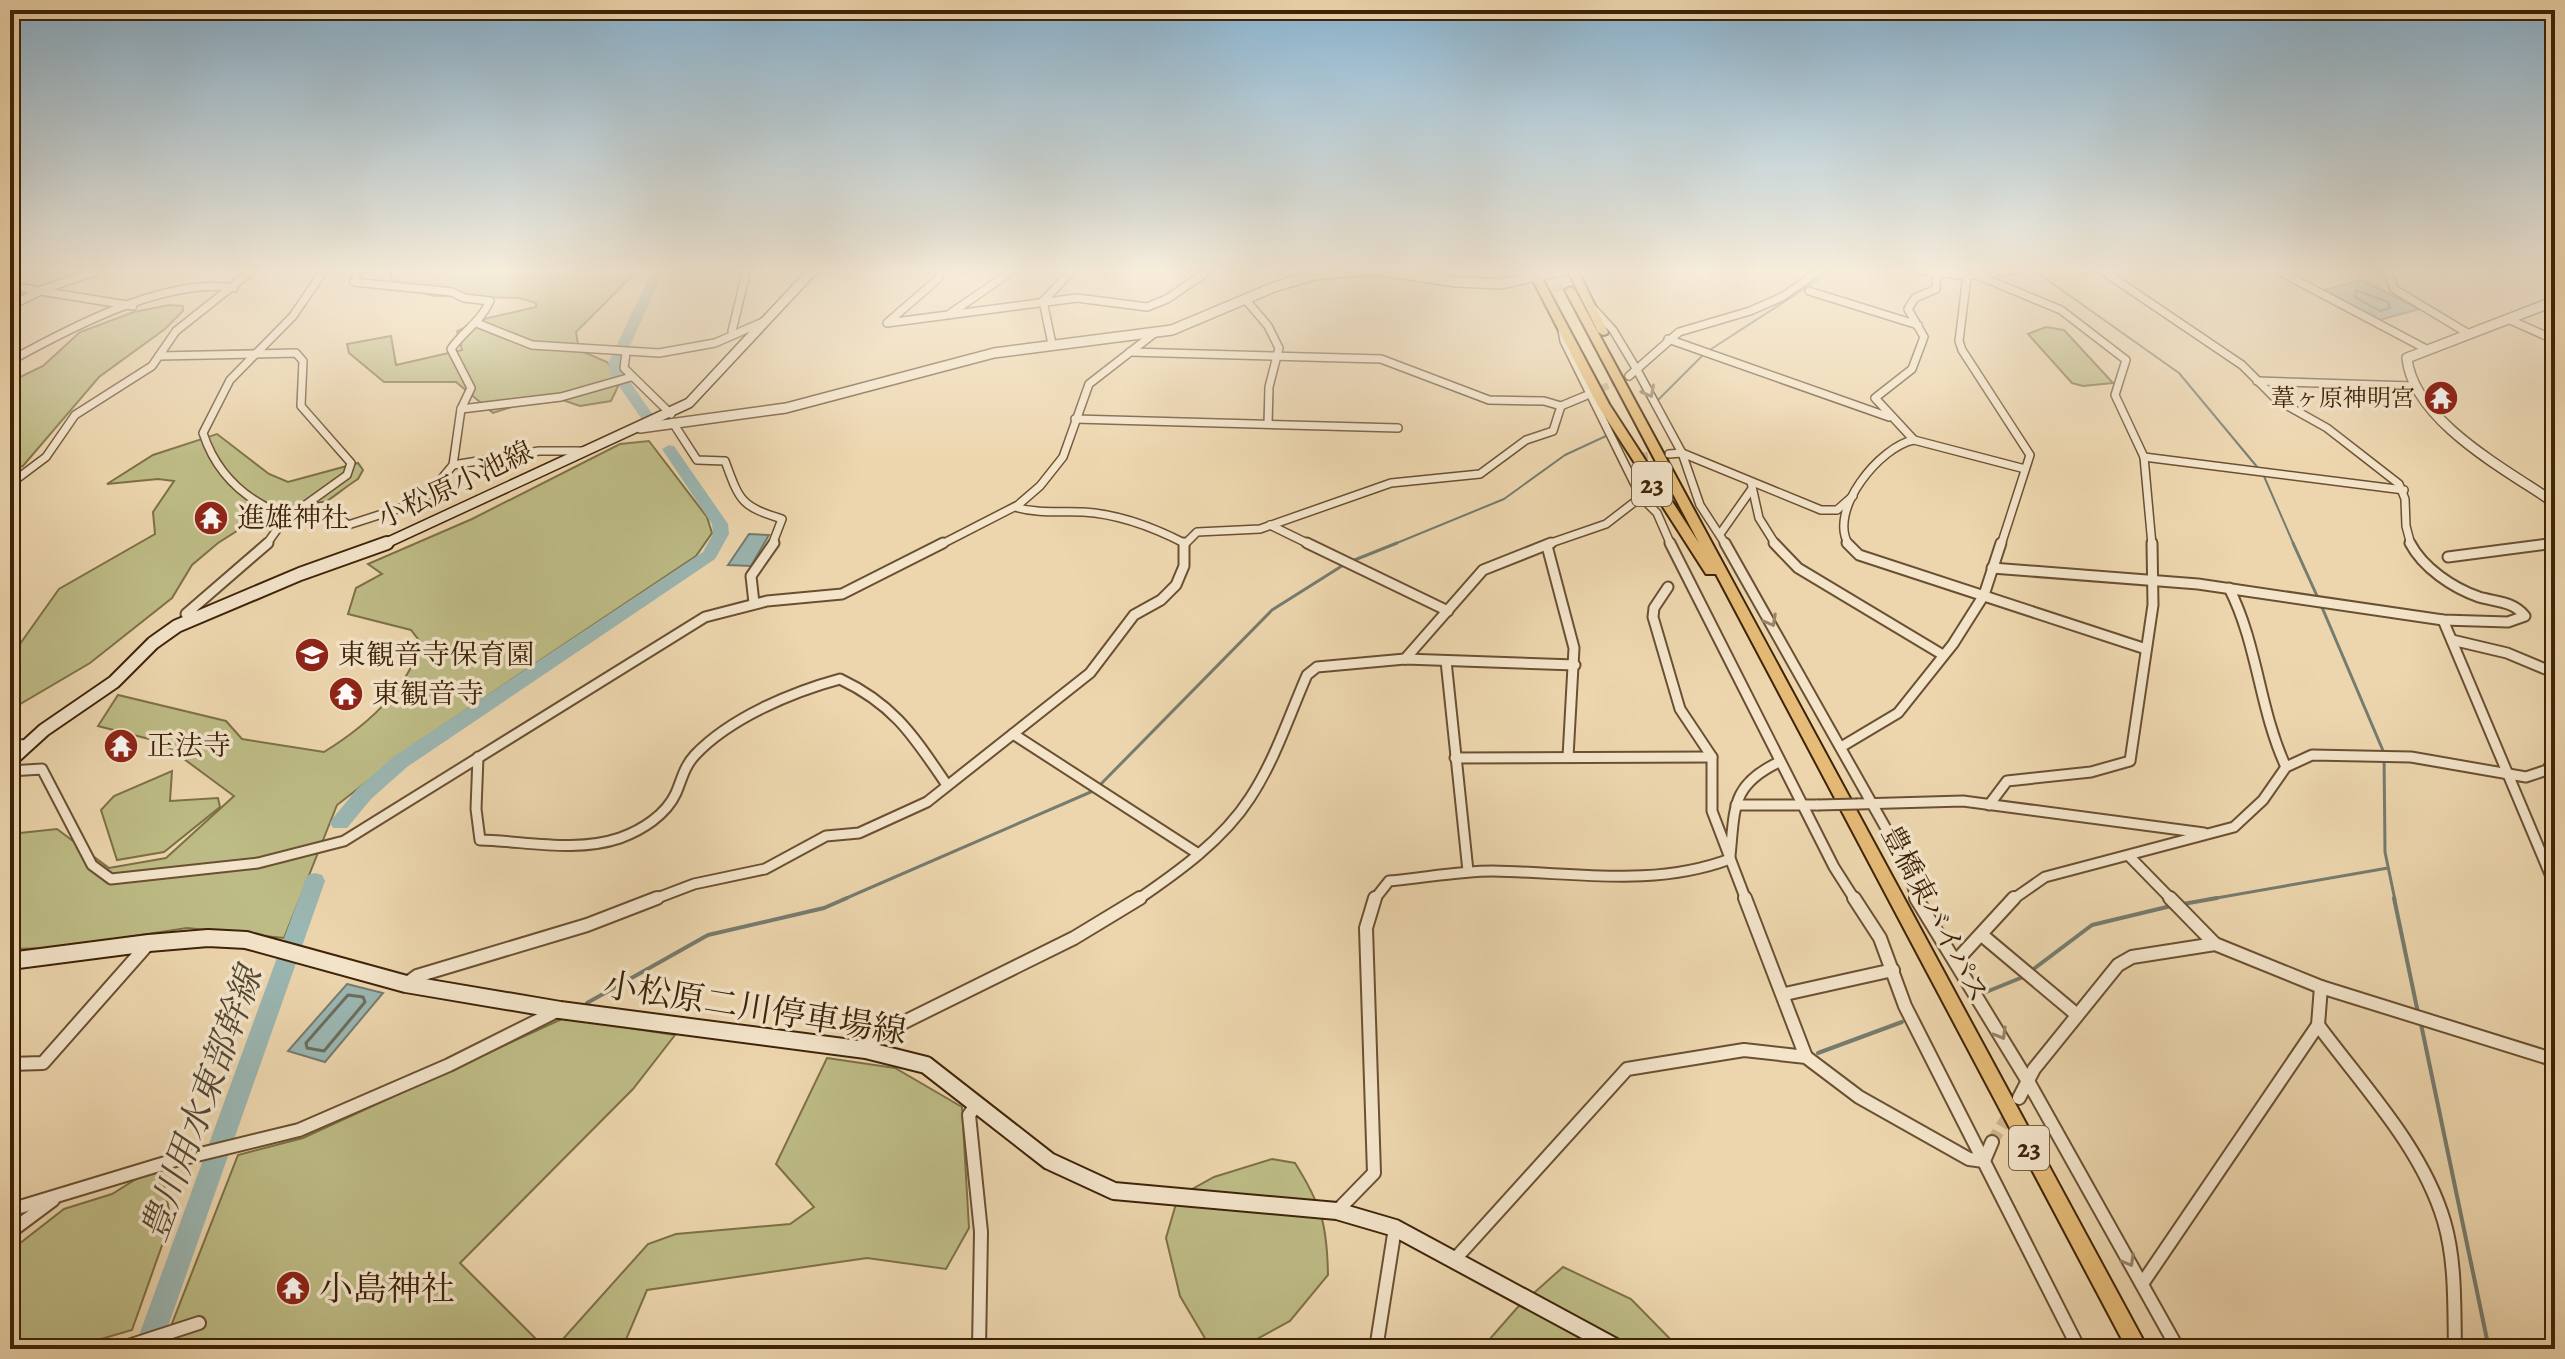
<svg xmlns="http://www.w3.org/2000/svg" width="2565" height="1359" viewBox="0 0 2565 1359" font-family="Alegreya,'Noto Serif JP',serif">
<style>
.green{fill:#bebc86;stroke:#7e7047;stroke-width:2}
.water{fill:#9bb7b3;stroke:#767c6f;stroke-width:2}
.lines{fill:none;stroke-linecap:round;stroke-linejoin:round}
.shore-far1{stroke:#6c6d5e;stroke-width:2}
.shore{stroke:#6c6d5e;stroke-width:3}
.stream-far2{stroke:#767c6f;stroke-width:2}
.stream-far1{stroke:#767c6f;stroke-width:3}
.stream{stroke:#767c6f;stroke-width:4}
.river{fill:#9bb7b3;fill-rule:evenodd}
.minor-tunnel-far1{stroke:#cab28d;stroke-width:7;stroke-dasharray:7 4;stroke-linecap:butt}
.minor-tunnel{stroke:#cab28d;stroke-width:12;stroke-dasharray:12 6;stroke-linecap:butt}
.trunk-tunnel{stroke:#cab28d;stroke-width:11;stroke-dasharray:11 6;stroke-linecap:butt}
.minor-far2-casing{stroke:#6a5032;stroke-width:10}
.minor-far1-casing{stroke:#6a5032;stroke-width:13}
.minor-casing{stroke:#6a5032;stroke-width:16}
.tertiary-casing{stroke:#6a5032;stroke-width:12}
.secondary-far2-casing{stroke:#3e2308;stroke-width:12}
.secondary-far1-casing{stroke:#3e2308;stroke-width:16}
.secondary-casing{stroke:#3e2308;stroke-width:20}
.trunk-casing{stroke:#3e2308;stroke-width:4}
.minor-far2{stroke:#f3e4ca;stroke-width:7}
.minor-far1{stroke:#f3e4ca;stroke-width:9}
.minor{stroke:#f3e4ca;stroke-width:12}
.tertiary{stroke:#f3e4ca;stroke-width:9}
.secondary-far2{stroke:#f3e4ca;stroke-width:9}
.secondary-far1{stroke:#f3e4ca;stroke-width:12}
.secondary{stroke:#f3e4ca;stroke-width:16}
.trunk{fill:#e6bb77;fill-rule:evenodd}
.minor-bridge-casing{stroke:#6a5032;stroke-width:13;stroke-linecap:butt}
.minor-bridge{stroke:#f3e4ca;stroke-width:9}
.oneway{stroke:#988469}
.labels{text-anchor:middle;dominant-baseline:central;stroke-width:7;stroke-linejoin:round;paint-order:stroke}
.far-poi-label{font-size:24px;fill:#3e2308;stroke:#f3e4ca;text-anchor:end}
.shield{fill:#f3e4ca;stroke:#745d42;stroke-width:2}
.shield-label{font-size:26px;font-weight:bold;fill:#3e2308}
.street-label{font-size:28px;fill:#3e2308;stroke:#f3e4ca}
.poi-label{font-size:28px;fill:#3e2308;stroke:#f3e4ca;text-anchor:start}
.near-street-label{font-size:34px;fill:#3e2308;stroke:#f3e4ca}
.near-poi-label{font-size:34px;fill:#3e2308;stroke:#f3e4ca;text-anchor:start}
.near-water-label{font-size:36px;font-style:italic;fill:#554833;stroke:#f3e4ca}
</style>
<rect width="100%" height="100%" fill="#edd6ae"/>
<filter id="stains"><feTurbulence type="fractalNoise" baseFrequency=".0025" numOctaves="4"/><feColorMatrix values="0 0 0 0 .2 0 0 0 0 .09 0 0 0 0 .02 0 0 0 .5 -.17"/></filter>
<radialGradient id="worn" r=".72"><stop offset=".6" stop-color="#630" stop-opacity="0"/><stop offset="1" stop-color="#630" stop-opacity=".3"/></radialGradient>
<g class="green">
<path d="M388 269H639L576 332 579 350 607 362 621 380 611 401 580 406 548 395 493 413 456 382H384L349 353 347 344 391 336 396 365 462 350 457 331 488 318 536 307V303L519 298 434 296 393 284Z"/>
<path d="M169 305 183 306V311L165 329 99 377 23 466 10 471V382L43 366 80 332 134 312Z"/>
<path d="M2046 327 2064 330 2113 383 2083 386 2072 383 2028 334Z"/>
<path d="M217 434 269 474 288 482 358 463 363 470 358 479C334 494 288 537 259 529L268 517 262 515 218 543 192 565 172 598 90 663 10 710V658L59 589 155 534 153 512 174 481 158 479 107 484 153 455Z"/>
<path d="M649 441 707 517 712 533 696 556 414 745 337 805 284 938 187 928 56 948 10 949V843L20 833 57 829 109 868 166 858 234 796 161 742 98 726 118 695 226 721 242 739 324 752C366 726 407 690 421 643L411 630 348 614 356 588 382 574 368 564 472 519 620 444Z"/>
<path d="M172 771 170 801 218 798 220 807 164 852 117 860 101 810 114 796Z"/>
<path d="M564 1018 675 1035 633 1089 460 1263 546 1349H162L238 1155 303 1138Z"/>
<path d="M827 1058 895 1068 962 1107 969 1228 946 1269 867 1258 647 1290 622 1349H554L648 1244 676 1234 790 1224 814 1207 776 1164Z"/>
<path d="M1272 1159 1295 1163C1322 1206 1327 1225 1328 1275L1290 1321 1246 1345 1206 1340 1180 1296 1166 1238 1178 1197 1214 1177Z"/>
<path d="M160 1164 171 1220 132 1330 67 1349H10V1251L64 1209 112 1194Z"/>
<path d="M1563 1267 1631 1299 1680 1349H1481L1517 1308Z"/>
</g>
<g class="water">
<path d="M2362 280 2419 309 2380 320 2324 290Z"/>
<path d="M749 534 769 535 751 566 728 565Z"/>
<path d="M347 984 383 993 325 1062 288 1051Z"/>
</g>
<g class="lines">
<path class="shore-far1" d="M2356 290 2388 302 2390 308 2380 311 2355 297Z"/>
<path class="shore" d="M348 995 363 997 365 1002 324 1051 307 1048 306 1043Z"/>
<g class="stream-far2">
<path d="M2032 269 2179 373 2263 474 2294 545"/>
<path d="M1657 401 1705 353 1835 269"/>
<path d="M1392 545 1504 499 1565 455 1606 436"/>
</g>
<g class="stream-far1">
<path d="M2293 543 2318 598"/>
<path d="M1352 561 1397 543"/>
<path d="M2321 605 2384 753 2385 852 2395 900"/>
<path d="M1099 786 1272 610 1345 564"/>
<path d="M842 900 1093 791"/>
<path d="M2205 900 2388 868"/>
</g>
<g class="stream">
<path d="M2394 898 2418 1013"/>
<path d="M2183 904 2217 898"/>
<path d="M2031 971 2092 925 2171 906"/>
<path d="M1986 992 2023 977"/>
<path d="M587 1003 708 935 824 908 847 898"/>
<path d="M2421 1024 2489 1349"/>
<path d="M1818 1053 1902 1022"/>
</g>
<g class="river">
<path d="M653 269H665L622 363 626 376 653 415 646 419 641 418 612 376 608 363Z"/>
<path d="M669 445 674 446 728 524 729 534 715 559 407 767 371 799 347 828H333L330 823 333 818 357 789 393 757 703 552 713 534 712 524 662 449Z"/>
<path d="M315 873 322 875 325 881 160 1349H134L305 881 308 875Z"/>
</g>
<g class="minor-tunnel-far1">
<path d="M1592 393 1629 376"/>
<path d="M1630 457 1669 454"/>
</g>
<path class="minor-tunnel" d="M1992 1142 2011 1111"/>
<path class="trunk-tunnel" d="M1548 269 1560 291"/>
<g class="minor-far2-casing">
<g id="minor-far2">
<path d="M940 269 939 278 887 323 1077 298 1147 307 1167 299 1211 269"/>
<path d="M1910 269 1967 276 2020 269"/>
<path d="M2100 269 2242 365 2277 400 2327 428 2399 484 2405 499 2406 526 2411 545"/>
<path d="M2275 269 2428 350"/>
<path d="M2387 269 2394 289 2469 334"/>
<path d="M1967 276 1959 341 1962 350 2030 455 2001 545"/>
<path d="M1979 276 2061 310 2126 360 2115 395 2144 457 2152 545"/>
<path d="M10 286 133 306"/>
<path d="M1809 291 1918 325"/>
<path d="M1246 300 1268 326 1279 348 1269 387 1268 424"/>
<path d="M1043 301 1074 269"/>
<path d="M1043 301 1052 344"/>
<path d="M1590 305 1613 330 1637 370 1682 453 1700 505 1726 545"/>
<path d="M10 306 44 289 103 269"/>
<path d="M951 313 1015 269"/>
<path d="M2508 319 2555 340"/>
<path d="M479 324 532 345 659 353 715 343 765 321"/>
<path d="M1562 330 1564 341 1641 497 1657 513 1671 545"/>
<path d="M735 334 732 331 747 269"/>
<path d="M1668 339 1889 417"/>
<path d="M1130 352 1381 359 1489 400 1544 401 1561 406 1585 396"/>
<path d="M626 353 624 368 671 414"/>
<path d="M159 356 296 353 303 361 301 406 351 463 347 475 283 521 266 545"/>
<path d="M10 361C70 328 165 277 234 288"/>
<path d="M1629 376 1679 332 1750 311 1782 297 1822 269"/>
<path d="M2257 381 2411 386"/>
<path d="M461 409 561 397 631 377"/>
<path d="M2552 412 2555 410"/>
<path d="M1075 419 1398 428"/>
<path d="M675 426 697 460 725 461C740 502 741 506 782 519L772 545"/>
<path d="M1914 440 2025 469"/>
<path d="M1669 454 1682 453 1821 510H1837L1853 496"/>
<path d="M2144 457 2404 490"/>
<path d="M453 465 539 451H585"/>
<path d="M1751 482 1759 518 1776 545"/>
<path d="M10 484 46 457 75 415 152 366 176 331 254 269"/>
<path d="M1015 507C1038 514 1060 511 1083 512 1118 514 1153 527 1184 543"/>
<path d="M302 509 325 506 348 525 413 504 428 495 453 465 461 409 471 388 451 349C465 329 479 324 490 301L464 298 452 292 354 282 359 269"/>
<path d="M289 517C247 502 217 476 203 433L230 380 293 316 325 269"/>
<path d="M1270 525 1311 545"/>
<path d="M1720 534 1751 490"/>
<path d="M940 545 1018 505 1040 486 1063 457 1089 384 1156 332"/>
<path d="M1184 545 1197 532 1260 529 1391 483 1480 474 1526 440 1553 431 1561 406"/>
<path d="M1545 545 1606 524 1641 497"/>
<path d="M1849 545C1827 511 1880 446 1914 440L1875 398 1912 369 1924 337 1908 309 1915 298 1936 289 1937 275"/>
<path d="M2542 545 2555 543"/>
</g>
</g>
<g class="minor-far1-casing">
<g id="minor-far1">
<path d="M1307 543 1448 611"/>
<path d="M1670 543 1834 867 1855 900"/>
<path d="M1725 543 1906 864 1917 900"/>
<path d="M1774 543 1798 568 1943 655"/>
<path d="M1847 543 1859 555 2146 649"/>
<path d="M1547 546 1574 648 1568 757"/>
<path d="M2448 557 2555 543"/>
<path d="M1992 568 2198 584 2443 620 2508 622 2525 616C2513 601 2496 602 2479 597 2453 588 2423 568 2410 543"/>
<path d="M1668 587 1654 608 1653 617 1680 709 1712 757V811L1746 900"/>
<path d="M2229 588C2258 645 2259 709 2286 767"/>
<path d="M754 603 751 576 774 543"/>
<path d="M201 617 186 614 268 543"/>
<path d="M2443 620 2555 886"/>
<path d="M2452 640 2507 653 2555 673"/>
<path d="M1405 659 1483 570 1551 543"/>
<path d="M1446 661 1468 871"/>
<path d="M1013 734 1197 853"/>
<path d="M10 744 26 745"/>
<path d="M1841 747 1898 713 1953 644 1984 595 2001 543"/>
<path d="M478 757 476 809 480 840C525 841 576 853 620 838 642 830 666 815 676 793 682 779 684 767 695 755 730 718 792 692 840 679 895 705 914 737 947 785"/>
<path d="M1455 758 1712 757"/>
<path d="M10 771 42 769 92 865 111 879 258 863 344 841 705 617 767 601 842 594 943 543"/>
<path d="M1858 804 1963 801 2204 833"/>
<path d="M1736 805H1818"/>
<path d="M1989 805 2007 781 2091 772 2130 761 2153 605 2152 543"/>
<path d="M1730 856C1735 807 1731 785 1779 762"/>
<path d="M2129 856 2172 900"/>
<path d="M652 900 694 884 765 869 826 836 859 833 927 802 1090 673 1134 615 1161 600 1176 585 1184 566V543"/>
<path d="M1137 900C1178 872 1223 840 1250 798 1275 760 1289 716 1307 675L1317 667 1405 659 1575 665"/>
<path d="M1374 900 1389 881C1424 878 1458 871 1493 871 1573 872 1653 888 1730 859"/>
<path d="M2012 900 2045 877 2234 827 2263 800 2286 767 2312 755 2411 757 2526 777 2547 770 2555 757"/>
</g>
</g>
<g class="minor-casing">
<g id="minor">
<path d="M1745 898 1806 1057"/>
<path d="M1854 898 1880 938 1905 1006 2079 1349"/>
<path d="M1916 898 2029 1083 2178 1349"/>
<path d="M2170 898 2215 944"/>
<path d="M1983 936 2076 1014"/>
<path d="M1957 960 2014 898"/>
<path d="M406 984 417 976 587 925 657 898"/>
<path d="M1785 994 1893 970"/>
<path d="M2318 1025C2363 1086 2422 1147 2444 1221 2456 1262 2454 1306 2455 1349"/>
<path d="M866 1050 882 1033 1074 938 1140 898"/>
<path d="M10 1064 43 1063 149 943"/>
<path d="M2019 1098 2034 1069 2118 965 2132 957 2215 944 2321 987 2555 1060"/>
<path d="M976 1105 969 1115 981 1232 979 1349"/>
<path d="M10 1210 172 1161 299 1130 449 1065 557 1011"/>
<path d="M1337 1211 1374 1173 1366 928 1375 898"/>
<path d="M10 1232 53 1200"/>
<path d="M1456 1258 1627 1069 1744 1050 1806 1057 1859 1097 1969 1159 1984 1161 1992 1142"/>
<path d="M2142 1284 2318 1025 2321 987"/>
<path d="M119 1349 199 1323"/>
<path d="M1376 1349 1395 1228"/>
</g>
</g>
<g class="tertiary-casing">
<g id="tertiary">
<path d="M2555 301 2407 358C2413 421 2507 470 2555 503"/>
<path d="M640 428 786 408 994 353 1172 330 1274 287 1315 275 1374 270 1456 282 1501 284 1568 269"/>
</g>
</g>
<g class="secondary-far2-casing">
<path id="secondary-far2" d="M382 545 689 403 814 269"/>
</g>
<g class="secondary-far1-casing">
<path id="secondary-far1" d="M10 761 44 730 114 682 153 643 177 626 300 574 387 543"/>
</g>
<g class="secondary-casing">
<path id="secondary" d="M10 961 149 943 208 938 246 940 406 984 560 1010 866 1050 926 1065 1049 1161 1114 1191 1337 1211 1395 1228 1619 1349"/>
</g>
<g class="trunk-casing">
<g id="trunk">
<path d="M1527 269H1537L1609 404 1699 543 1565 290 1570 287 1575 290 2148 1349H2127L1716 574H1706L1597 404Z"/>
<path d="M1567 269H1577L1608 332 1607 334 1603 335 1598 332Z"/>
</g>
</g>
<use href="#minor-far2" class="minor-far2"/>
<use href="#minor-far1" class="minor-far1"/>
<use href="#minor" class="minor"/>
<use href="#tertiary" class="tertiary"/>
<use href="#secondary-far2" class="secondary-far2"/>
<use href="#secondary-far1" class="secondary-far1"/>
<use href="#secondary" class="secondary"/>
<use href="#trunk" class="trunk"/>
<g class="minor-bridge-casing">
<path id="minor-bridge" d="M1818 805 1858 804"/>
</g>
<use href="#minor-bridge" class="minor-bridge"/>
</g>
<defs><path id="oneway-chevron" d="M-2-3.5L2.5 0L-2 3.5" fill="none" stroke-width="1.6" stroke-linecap="round" stroke-linejoin="round" transform="scale(2)"/></defs>
<g class="oneway">
<use href="#oneway-chevron" transform="translate(1649 392) rotate(62)"/>
<use href="#oneway-chevron" transform="translate(1771 621) rotate(61)"/>
<use href="#oneway-chevron" transform="translate(2001 1034) rotate(60)"/>
<use href="#oneway-chevron" transform="translate(2129 1261) rotate(61)"/>
</g>
<linearGradient id="sky" x2="0" y2="1"><stop stop-color="#89b5d3"/><stop offset="0.59" stop-color="#f7eddb"/><stop offset="1" stop-color="#f7eddb" stop-opacity="0"/></linearGradient>
<rect width="2565" height="459" fill="url(#sky)"/>
<defs>
<g id="temple-disc" transform="scale(1.8)"><circle r="9.5" fill="#8f2418" stroke="#f3e4ca"/><path d="M0-6L5-2H3V0L6.5 2.5H4V6H1.5V3h-3V6H-4V2.5H-6.5L-3 0V-2H-5Z" fill="#fff"/></g>
<g id="school-disc" transform="scale(1.8)"><circle r="9.5" fill="#8f2418" stroke="#f3e4ca"/><path d="M0-5L7-2L0 1L-7-2ZM-4 1L0 2.5L4 1V4Q0 6-4 4Z" fill="#fff"/></g>
</defs>
<g fill-rule="evenodd">
<use href="#temple-disc" x="2441" y="398"/>
<use href="#temple-disc" x="211" y="518"/>
<use href="#school-disc" x="312" y="655"/>
<use href="#temple-disc" x="346" y="694"/>
<use href="#temple-disc" x="121" y="746"/>
<use href="#temple-disc" x="293" y="1288"/>
</g>
<g class="labels">
<g class="far-poi-label">
<text x="2415" y="398">葦ヶ原神明宮</text>
</g>
<g class="shield">
<rect x="1632" y="462" width="40" height="44" rx="6"/>
<rect x="2009" y="1126" width="40" height="44" rx="6"/>
</g>
<g class="shield-label">
<text x="1652" y="484">23</text>
<text x="2029" y="1148">23</text>
</g>
<g class="street-label">
<text transform="translate(455 485) rotate(-25)">小松原小池線</text>
<text transform="translate(1935 914) rotate(62)">豊橋東バイパス</text>
</g>
<g class="poi-label">
<text x="237" y="518">進雄神社</text>
<text x="338" y="655">東観音寺保育園</text>
<text x="372" y="694">東観音寺</text>
<text x="147" y="746">正法寺</text>
</g>
<g class="near-street-label">
<text transform="translate(755 1008) rotate(9)">小松原二川停車場線</text>
</g>
<g class="near-poi-label">
<text x="319" y="1288">小島神社</text>
</g>
<g class="near-water-label">
<text transform="translate(201 1104) rotate(-70)">豊川用水東部幹線</text>
</g>
</g>
<rect width="2565" height="1359" fill="none" stroke="#edd6ae" stroke-width="40"/>
<rect x="12" y="12" width="2541" height="1335" fill="none" stroke="#3e2308" stroke-width="4"/>
<rect x="20" y="20" width="2525" height="1319" fill="none" stroke="#3e2308" stroke-width="2"/>
<rect width="100%" height="100%" filter="url(#stains)"/>
<rect width="100%" height="100%" fill="url(#worn)"/>
</svg>
